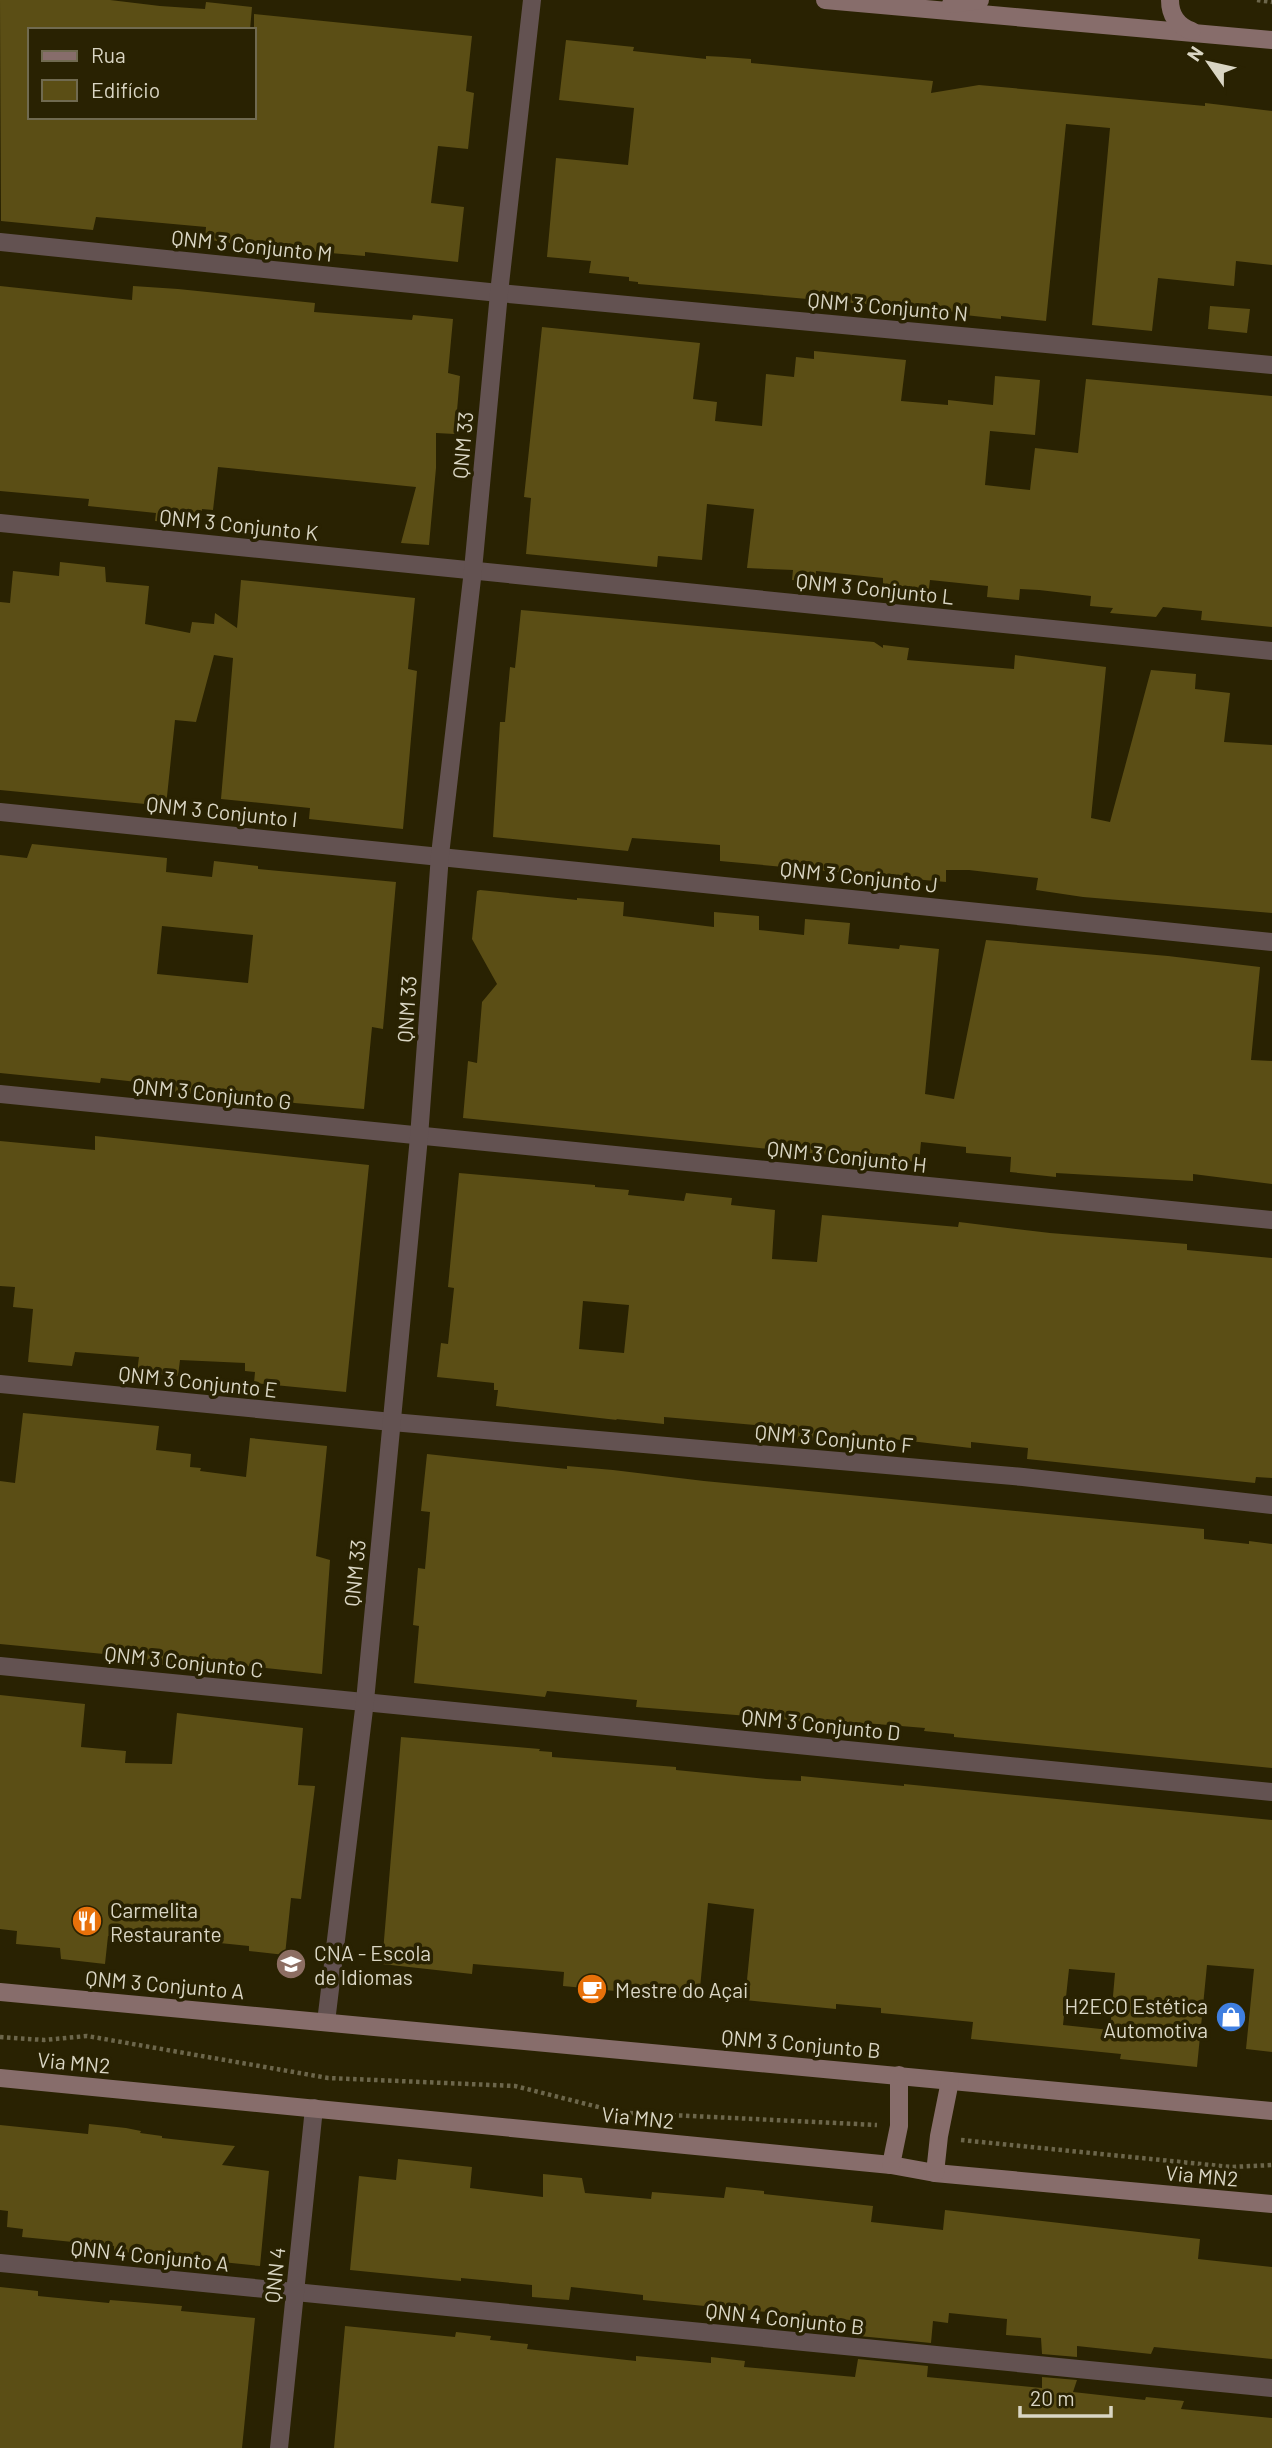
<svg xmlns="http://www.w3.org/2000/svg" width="1272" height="2448" viewBox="0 0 1272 2448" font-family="Barlow,sans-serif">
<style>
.building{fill:#5b4e15;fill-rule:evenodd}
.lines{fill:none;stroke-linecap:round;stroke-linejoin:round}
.path{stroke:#6c664b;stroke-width:4.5;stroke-dasharray:3.5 3.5;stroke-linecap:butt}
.minor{stroke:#635251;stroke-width:18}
.secondary{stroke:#876d6b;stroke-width:18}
.labels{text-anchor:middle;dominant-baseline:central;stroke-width:7;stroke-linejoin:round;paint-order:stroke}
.street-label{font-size:21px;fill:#dad6c4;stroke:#292202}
.poi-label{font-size:21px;fill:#dad6c4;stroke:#292202;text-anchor:start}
</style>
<rect width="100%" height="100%" fill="#292202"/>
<g class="building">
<path d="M0 0H110L160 6 205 9 206 2 252 7 250 30H30V117H254V14L472 36 466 91 474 93 468 149 438 146 431 203 464 207 458 262 365 252V256L319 252 229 243 205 239 206 227 96 217 93 230 1 221Z"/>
<path d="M566 40 634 47 633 51 706 59V56L725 57 751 59V63L933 81 931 93 979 85 1205 106V103L1272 111V265L1236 261 1234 286 1158 278 1152 331 1092 325 1110 128 1066 124 1046 321 1001 316V319L956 314V312L638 284V282L629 281V277L589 273 591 261 547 257 556 158 628 165 634 108 559 100Z"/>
<path d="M0 286 132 300 133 286 178 289 315 303 314 312 412 320 413 315 453 319 448 373 460 376 455 434 436 433V468L429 545 401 543 416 487 218 467 213 510 202 509 201 525 155 521 156 513 88 506 89 499 0 491Z"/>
<path d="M1210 306 1250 309 1247 333 1208 329Z"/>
<path d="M542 327 700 343 693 399 717 402 715 421 762 426 766 374 794 377 796 357 814 359V351L906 360 901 401 948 405V400L993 405 995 376 1040 380 1035 435 990 431 985 485 1030 490 1035 448 1078 453 1086 379 1272 396V627L1201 620 1202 611 1163 607 1156 617 1110 613 1113 608 1090 606 1091 596 1039 590 1020 589 1019 600 987 597 988 586 930 580 928 596 883 591V578L816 571 815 583 792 580 793 570 747 568 754 509 707 504 702 560 658 556 657 567 526 554 531 498 524 497Z"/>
<path d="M60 562 105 567 106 582 149 586 145 624 190 633 192 622 214 624 215 613 237 628 241 580 415 598 408 669 417 671 403 829 309 819 310 808 221 799 233 658 214 655 196 722 175 720 166 806 0 790V602L10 603 13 571 59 576Z"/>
<path d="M521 610 874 642 883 648V645L909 648 907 660 1014 669 1015 655 1106 667 1091 818 1110 822 1151 670 1196 674 1195 689 1230 693 1224 742 1272 745V913L1083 897 1036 890 1038 878 969 870H946V882L720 861V845L632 838 628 851 493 837 500 722H505L510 667 515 668Z"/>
<path d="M32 844 167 858 166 872 212 877 214 861 258 866V869L396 882 383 1029 372 1027 364 1109 146 1090V1083L101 1078 100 1083 0 1073V855L27 858ZM162 926 253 935 248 983 157 974Z"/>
<path d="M480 890 577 900V898L624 902 623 916 714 927V912L759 916V930L804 935 805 919 850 923 848 944 899 949 900 945 939 949 925 1094 954 1099 986 940 1168 956 1260 967 1251 1060 1272 1061V1184L1193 1174V1181L1056 1173V1177L1010 1172 1011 1157 966 1153V1147L921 1142 919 1162 828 1155 463 1118 468 1061 477 1063 482 1002 497 984 472 939 477 891Z"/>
<path d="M95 1136 369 1165 346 1392 254 1383 255 1372 245 1371V1363L180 1360 178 1376 137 1372 139 1357 75 1352 72 1366 28 1362 33 1309 13 1307 15 1287 0 1286V1141L95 1150Z"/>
<path d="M459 1173 595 1185V1187L629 1190 628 1195 684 1201 686 1193 732 1198 731 1205 775 1210 772 1259 817 1262 822 1215 958 1227 959 1222 1050 1233 1187 1244V1250L1272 1258V1478L1256 1477 1255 1483 1027 1459 1028 1448 971 1442V1448L875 1437 892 1448 753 1435 755 1425 664 1417V1424L616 1419 617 1420 496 1406 498 1390H494V1383L437 1377 441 1343 448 1344 454 1288 448 1287ZM583 1301 629 1305 624 1353 579 1349Z"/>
<path d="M23 1413 159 1426 156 1450 191 1454 190 1467 201 1468 200 1471 246 1477 250 1438 327 1446 316 1556 330 1560 322 1674 227 1664 226 1667 181 1662V1667L135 1662V1657L0 1644V1481L15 1483Z"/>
<path d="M427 1454 567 1469V1466L613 1470 704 1481 1204 1529V1539L1249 1544V1541L1272 1544V1768L954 1737V1734L924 1731 925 1728 864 1723 863 1729 772 1718 636 1707 637 1700 547 1691 545 1697 414 1683 419 1626 413 1625 418 1568 425 1569 430 1512 421 1511Z"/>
<path d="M0 1695 85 1704 81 1747 126 1751 125 1763 172 1764 177 1713 303 1728 298 1785 315 1786 301 1899 291 1898 285 1955 249 1951V1946L200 1941 199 1945 154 1942 155 1936H108L105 1964 61 1959 60 1948 16 1944 17 1931 0 1929Z"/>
<path d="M401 1737 540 1749 539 1751 552 1752V1757L676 1767V1770L766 1779 801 1781V1776L904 1786V1784L1272 1820V2052L1246 2049 1254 1969 1207 1965 1197 2067 1120 2059 1121 2054 971 2039 973 2022 881 2013V2008L836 2004V2009L745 2000 754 1909 708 1903 699 1999 563 1986 564 1972 473 1964 472 1974 382 1964ZM1069 1969 1115 1973 1110 2030 1063 2025Z"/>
<path d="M89 2124 126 2128 141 2131 140 2133 162 2136V2138L235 2146 222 2165 269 2171 260 2266 114 2251V2246L22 2237 23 2229 7 2227 8 2211 0 2210V2125L88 2134Z"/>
<path d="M398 2159 472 2167 470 2188 543 2197V2174L582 2178 585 2193 651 2199 652 2192 724 2198 726 2187 764 2191V2194L873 2206 871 2222 943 2230 945 2210 1200 2239 1198 2259 1272 2267V2359L1154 2347 1151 2354 1077 2346V2357L1042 2354 1041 2338 1006 2335 1007 2319 949 2313 948 2323 933 2321 931 2343 859 2336 860 2321 643 2300V2295L571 2287 569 2300 532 2297V2285L461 2278V2281L350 2270 359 2176 396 2180Z"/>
<path d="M0 2287 38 2291V2296L109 2303 110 2300 182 2306 181 2311 255 2318 242 2448H0Z"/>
<path d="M345 2326 455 2337 456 2332 491 2336 490 2340 528 2344 527 2349 636 2361V2356L711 2363V2357L745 2361 744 2367 855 2377 858 2359 928 2366 927 2377 1042 2388V2377L1077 2380 1073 2392 1145 2400 1146 2397 1184 2401 1181 2409 1272 2418V2448H334Z"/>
</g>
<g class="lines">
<g class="path">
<path d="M1257 0 1272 2"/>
<path d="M0 2037 44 2040 87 2036 328 2078 515 2086 618 2112"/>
<path d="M630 2113 877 2125"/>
<path d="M961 2140 1231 2167 1272 2165"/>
</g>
<g class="minor">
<path d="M0 242 499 293 1272 365"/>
<path d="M0 523 1272 651"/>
<path d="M0 812 1272 942"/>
<path d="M0 1094 1272 1220"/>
<path d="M0 1384 392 1422 1023 1477 1272 1505"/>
<path d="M0 1666 1272 1792"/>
<path d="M326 2022 365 1701 419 1137 440 855 473 570 499 293 532 0"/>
<path d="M0 2263 1272 2388"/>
<path d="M279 2448 314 2108"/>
</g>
<g class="secondary">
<path d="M825 0 1272 40"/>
<path d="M1170 0C1170 15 1177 26 1192 31"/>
<path d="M951 4 980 0"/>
<path d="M0 1992 1272 2111"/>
<path d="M0 2078 891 2165 935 2173 1272 2204"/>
<path d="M891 2165 899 2126V2075"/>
<path d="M935 2173 939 2136 950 2081"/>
</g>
</g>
<defs>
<g id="restaurant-disc" transform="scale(1.575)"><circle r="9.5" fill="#e8710a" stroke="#292202"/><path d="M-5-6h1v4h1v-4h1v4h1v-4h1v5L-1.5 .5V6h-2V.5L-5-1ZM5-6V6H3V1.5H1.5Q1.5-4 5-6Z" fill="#fff"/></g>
<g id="school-disc" transform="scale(1.575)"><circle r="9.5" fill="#8d6e63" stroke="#292202"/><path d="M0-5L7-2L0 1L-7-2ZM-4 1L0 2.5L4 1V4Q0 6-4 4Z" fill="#fff"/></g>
<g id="cafe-disc" transform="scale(1.575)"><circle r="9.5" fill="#e8710a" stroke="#292202"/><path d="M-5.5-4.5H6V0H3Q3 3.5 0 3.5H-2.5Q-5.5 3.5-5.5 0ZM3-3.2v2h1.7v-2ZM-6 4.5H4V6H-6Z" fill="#fff"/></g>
<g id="shop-disc" transform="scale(1.575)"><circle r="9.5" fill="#3f7fe0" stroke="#292202"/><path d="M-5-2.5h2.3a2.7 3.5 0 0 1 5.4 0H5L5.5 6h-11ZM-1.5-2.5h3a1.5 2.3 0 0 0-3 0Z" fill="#fff"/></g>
</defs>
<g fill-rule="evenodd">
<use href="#restaurant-disc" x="87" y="1921"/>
<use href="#school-disc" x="291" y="1964"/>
<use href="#cafe-disc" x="592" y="1989"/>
<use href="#shop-disc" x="1231" y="2017"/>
</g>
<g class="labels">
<g class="street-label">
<text transform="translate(252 245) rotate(6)">QNM 3 Conjunto M</text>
<text transform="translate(888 306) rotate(5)">QNM 3 Conjunto N</text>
<text transform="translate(462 445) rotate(-85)">QNM 33</text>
<text transform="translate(239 524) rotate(6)">QNM 3 Conjunto K</text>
<text transform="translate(875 588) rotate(6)">QNM 3 Conjunto L</text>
<text transform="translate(222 811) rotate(6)">QNM 3 Conjunto I</text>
<text transform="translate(859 876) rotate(6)">QNM 3 Conjunto J</text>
<text transform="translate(406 1009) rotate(-86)">QNM 33</text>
<text transform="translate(212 1093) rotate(6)">QNM 3 Conjunto G</text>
<text transform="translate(847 1156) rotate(6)">QNM 3 Conjunto H</text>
<text transform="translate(198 1381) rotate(6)">QNM 3 Conjunto E</text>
<text transform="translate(834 1438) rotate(5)">QNM 3 Conjunto F</text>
<text transform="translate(354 1573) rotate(-84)">QNM 33</text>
<text transform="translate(184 1661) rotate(6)">QNM 3 Conjunto C</text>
<text transform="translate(821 1724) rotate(6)">QNM 3 Conjunto D</text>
<text transform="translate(165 1984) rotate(5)">QNM 3 Conjunto A</text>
<text transform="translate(801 2043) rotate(5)">QNM 3 Conjunto B</text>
<text transform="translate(74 2062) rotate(5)">Via MN2</text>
<text transform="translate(638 2117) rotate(6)">Via MN2</text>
<text transform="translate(1202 2175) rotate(5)">Via MN2</text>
<text transform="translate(150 2255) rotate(6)">QNN 4 Conjunto A</text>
<text transform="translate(274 2275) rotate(-84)">QNN 4</text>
<text transform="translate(785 2318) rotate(6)">QNN 4 Conjunto B</text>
</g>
<g class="poi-label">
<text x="110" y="1909">Carmelita<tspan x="110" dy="24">Restaurante</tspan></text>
<text x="314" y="1952">CNA - Escola<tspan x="314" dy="24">de Idiomas</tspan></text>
<text x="615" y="1989">Mestre do Açai</text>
<text x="1208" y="2005" text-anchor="end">H2ECO Estética<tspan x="1208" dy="24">Automotiva</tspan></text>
</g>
</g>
<rect x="28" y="28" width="228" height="91" fill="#292202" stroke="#706a50" stroke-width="2"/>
<rect x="42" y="51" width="35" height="10" fill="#876d6b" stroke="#706a50" stroke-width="2"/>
<text x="91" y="63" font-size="21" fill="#dad6c4">Rua</text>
<rect x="42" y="80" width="35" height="21" fill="#5b4e15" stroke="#706a50" stroke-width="2"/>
<text x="91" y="98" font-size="21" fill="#dad6c4">Edifício</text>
<g transform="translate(1209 63) rotate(304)" stroke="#292202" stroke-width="5" paint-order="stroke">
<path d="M0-5L12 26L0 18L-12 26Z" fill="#dad6c4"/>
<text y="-10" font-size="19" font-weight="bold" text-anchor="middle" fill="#dad6c4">N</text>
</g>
<path d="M1020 2406v10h91v-10" fill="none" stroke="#dad6c4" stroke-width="3.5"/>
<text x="1030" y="2406" font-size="21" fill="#dad6c4" stroke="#292202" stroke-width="5" paint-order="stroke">20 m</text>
</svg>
